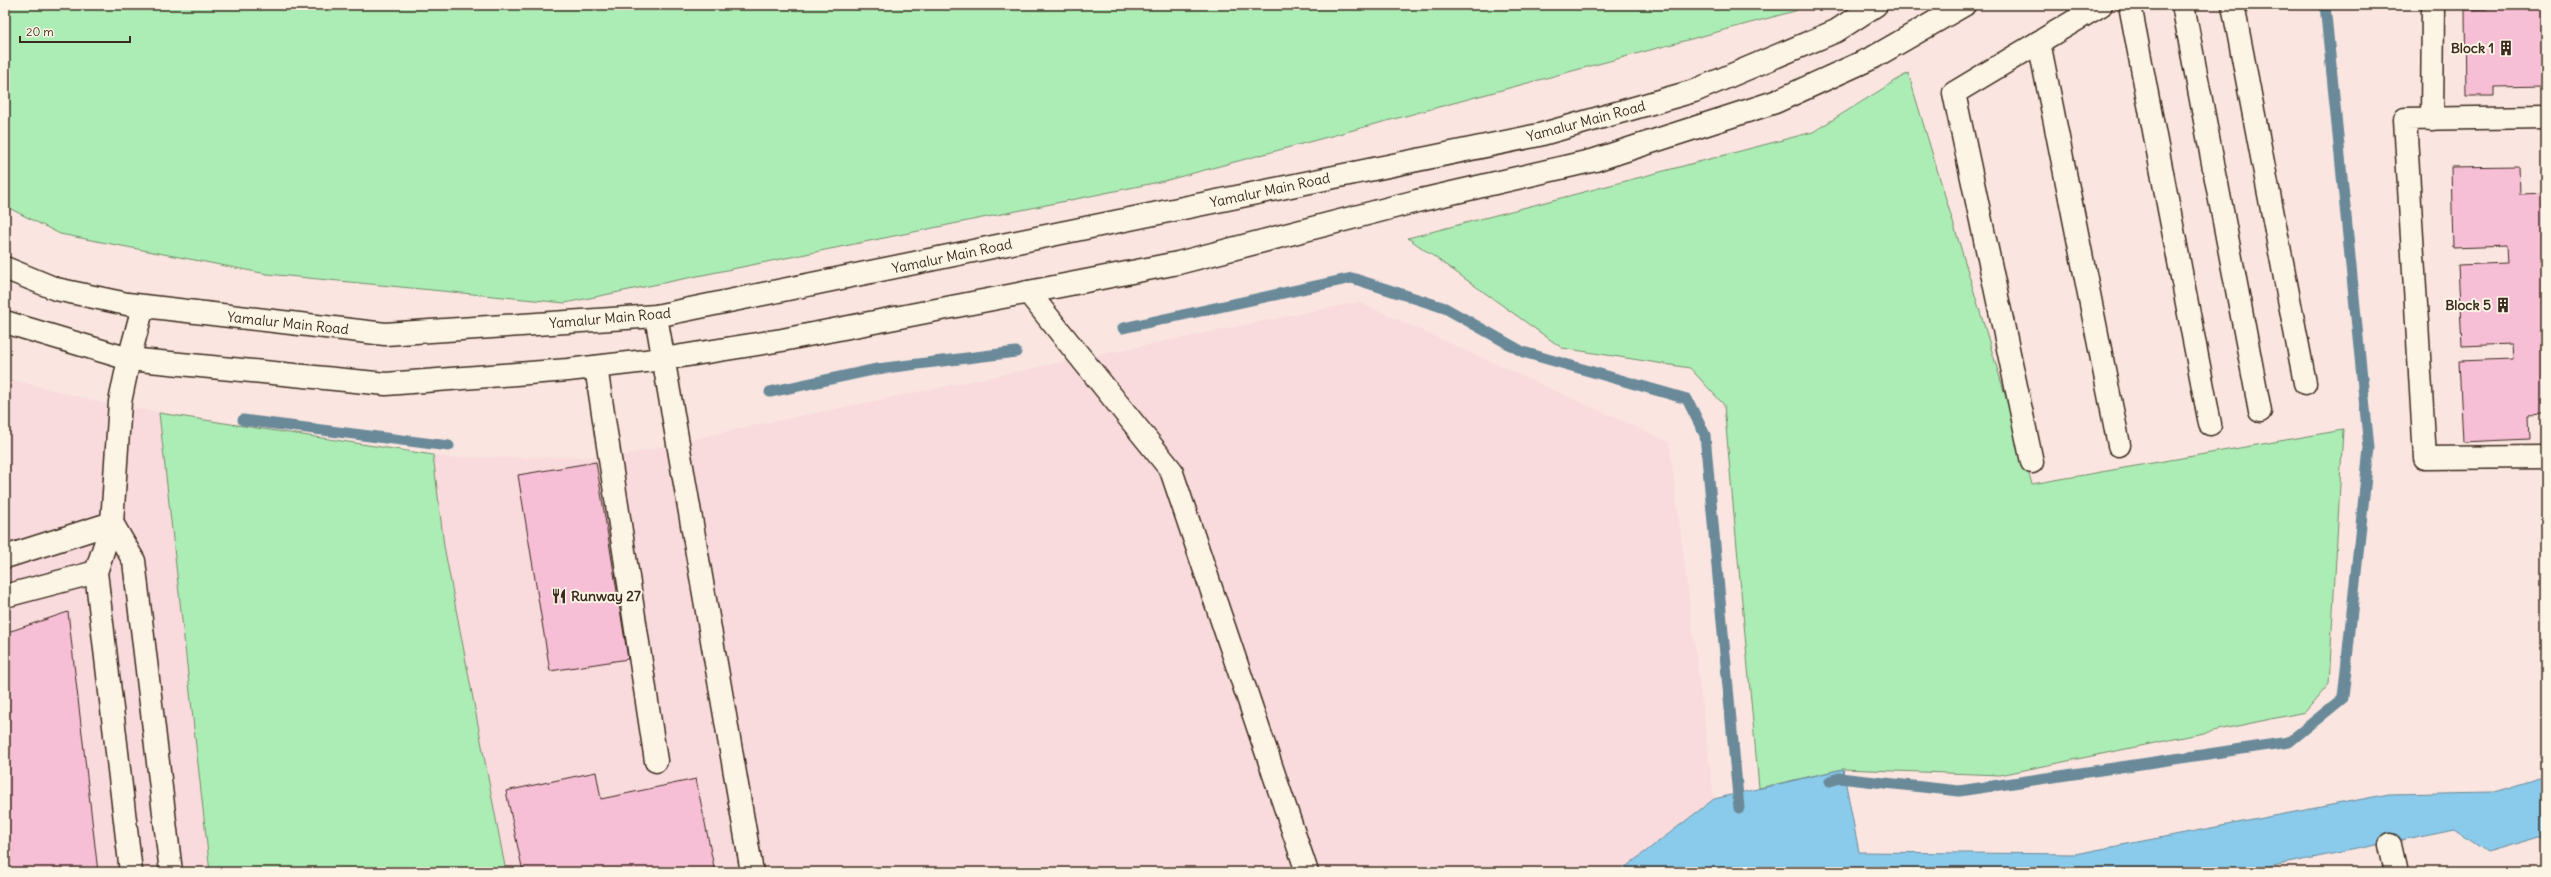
<svg xmlns="http://www.w3.org/2000/svg" width="2551" height="877" viewBox="0 0 2551 877" font-family="Delius,sans-serif">
<style>
.built{fill:#f9dadd}
.green{fill:#acedb6;stroke:#748c6a}
.water{fill:#8acaeb;stroke:#6a8a99}
.lines{fill:none;stroke-linecap:round;stroke-linejoin:round}
.stream{stroke:#6a8a99;stroke-width:11}
.building{fill:#f7bfd6;stroke:#3b2a1e}
.minor-casing{stroke:#3b2a1e;stroke-width:25}
.minor{stroke:#fcf5e5;stroke-width:22}
.labels{text-anchor:middle;dominant-baseline:central;stroke-width:4;stroke-linejoin:round;paint-order:stroke}
.poi-label{font-size:14px;font-weight:bold;fill:#3b2a1e;stroke:#fcf5e5;text-anchor:end}
.street-label{font-size:14px;fill:#3b2a1e;stroke:#fcf5e5}
</style>
<rect width="100%" height="100%" fill="#fae5e0"/>
<filter id="ink" filterUnits="userSpaceOnUse"><feTurbulence type="fractalNoise" baseFrequency=".025" numOctaves="2"/><feDisplacementMap in="SourceGraphic" scale="8" xChannelSelector="R" yChannelSelector="G"/><feConvolveMatrix kernelMatrix="1 2 1 2 8 2 1 2 1" color-interpolation-filters="sRGB"/></filter>
<g filter="url(#ink)">
<path class="built" d="M1358 302 1669 442 1714 799 1619 872H5V378L106 404 451 458 618 457 742 428Z"/>
<g class="green">
<path d="M5 5H1804L1795 11 1164 181 565 303 267 274 60 234 5 206Z"/>
<path d="M1908 73 2032 484 2343 430 2329 684 2305 712 2000 775 1843 769 1759 788 1724 405 1690 368 1562 348 1408 238 1813 132Z"/>
<path d="M159 413 433 455 444 546 506 872H210Z"/>
</g>
<path class="water" d="M1843 769 1859 852 2075 854 2389 794 2493 792 2546 776V835L2487 852 2454 829 2244 872H1619L1714 799Z"/>
<g class="lines">
<g class="stream">
<path d="M1123 328 1352 278 1445 308 1523 352 1687 399 1705 435 1739 808"/>
<path d="M770 392 877 369 1016 352"/>
<path d="M243 420 449 446"/>
<path d="M1830 781 1839 778 1959 791 2289 742 2343 698 2369 448 2325 5"/>
</g>
</g>
<g class="building">
<path d="M2487 5H2546V86L2494 87V96H2466L2465 10 2487 9Z"/>
<path d="M2519 166 2520 194 2546 193V414L2528 415 2529 439 2463 442 2459 361 2513 359 2512 344 2462 346 2458 265 2508 263 2507 246 2453 248 2451 167Z"/>
<path d="M596 462 628 659 550 671 518 475Z"/>
<path d="M68 612 98 872H5V633Z"/>
<path d="M596 772 601 799 696 779 715 872H523L506 791Z"/>
</g>
<g class="lines">
<g class="minor-casing">
<g id="minor">
<path d="M2130 5 2210 424"/>
<path d="M2183 5 2260 411"/>
<path d="M2233 5 2305 383"/>
<path d="M2039 42 2119 445"/>
<path d="M2546 117 2405 119 2425 458 2546 457"/>
<path d="M2432 119 2433 5"/>
<path d="M5 268 56 289 127 304 385 334 656 316 1539 135 1694 91 1836 31 1876 5"/>
<path d="M1028 292 1171 470 1307 872"/>
<path d="M656 316 752 872"/>
<path d="M5 322 129 359 386 384 568 370 663 359 782 340 1178 263 1417 201 1595 160 1775 102 1874 57 1964 5"/>
<path d="M596 367 656 761"/>
<path d="M2032 462 1954 93 2101 5"/>
<path d="M112 523 134 561 171 872"/>
<path d="M5 557 112 523"/>
<path d="M5 596 96 572"/>
<path d="M2390 845 2396 872"/>
<path d="M131 872 96 572 112 523 120 402 129 359 143 307"/>
</g>
</g>
<use href="#minor" class="minor"/>
</g>
</g>
<defs>
<g id="building-bare" transform="scale(1.2)"><path d="M-4-6H4V6H1V3H-1V6H-4ZM-2.5-4.3h1.7v1.8h-1.7ZM.8-4.3h1.7v1.8H.8ZM-2.5-1h1.7V.8h-1.7ZM.8-1h1.7V.8H.8Z" fill="#3b2a1e" stroke="#fcf5e5" stroke-width="2.5" paint-order="stroke"/></g>
<g id="restaurant-bare" transform="scale(1.2)"><path d="M-5-6h1v4h1v-4h1v4h1v-4h1v5L-1.5 .5V6h-2V.5L-5-1ZM5-6V6H3V1.5H1.5Q1.5-4 5-6Z" fill="#3b2a1e" stroke="#fcf5e5" stroke-width="2.5" paint-order="stroke"/></g>
</defs>
<g fill-rule="evenodd">
<use href="#building-bare" x="2506" y="48"/>
<use href="#building-bare" x="2503" y="305"/>
<use href="#restaurant-bare" x="559" y="596"/>
</g>
<g class="labels">
<g class="poi-label">
<text x="2494" y="48">Block 1</text>
<text x="2491" y="305">Block 5</text>
<text x="571" y="596" text-anchor="start">Runway 27</text>
</g>
<g class="street-label">
<text transform="translate(1586 121) rotate(-15)">Yamalur Main Road</text>
<text transform="translate(1270 190) rotate(-12)">Yamalur Main Road</text>
<text transform="translate(952 256) rotate(-12)">Yamalur Main Road</text>
<text transform="translate(610 318) rotate(-5)">Yamalur Main Road</text>
<text transform="translate(288 323) rotate(6)">Yamalur Main Road</text>
</g>
</g>
<rect width="2551" height="877" fill="none" stroke="#fcf5e5" stroke-width="20"/>
<rect x="10" y="10" width="2531" height="857" fill="none" stroke="#3b2a1e" stroke-width="1.5" filter="url(#ink)"/>
<path d="M20 36v6h110v-6" fill="none" stroke="#3b2a1e" stroke-width="2"/>
<text x="26" y="36" font-size="12" fill="#3b2a1e" stroke="#fcf5e5" stroke-width="3" paint-order="stroke">20 m</text>
</svg>
